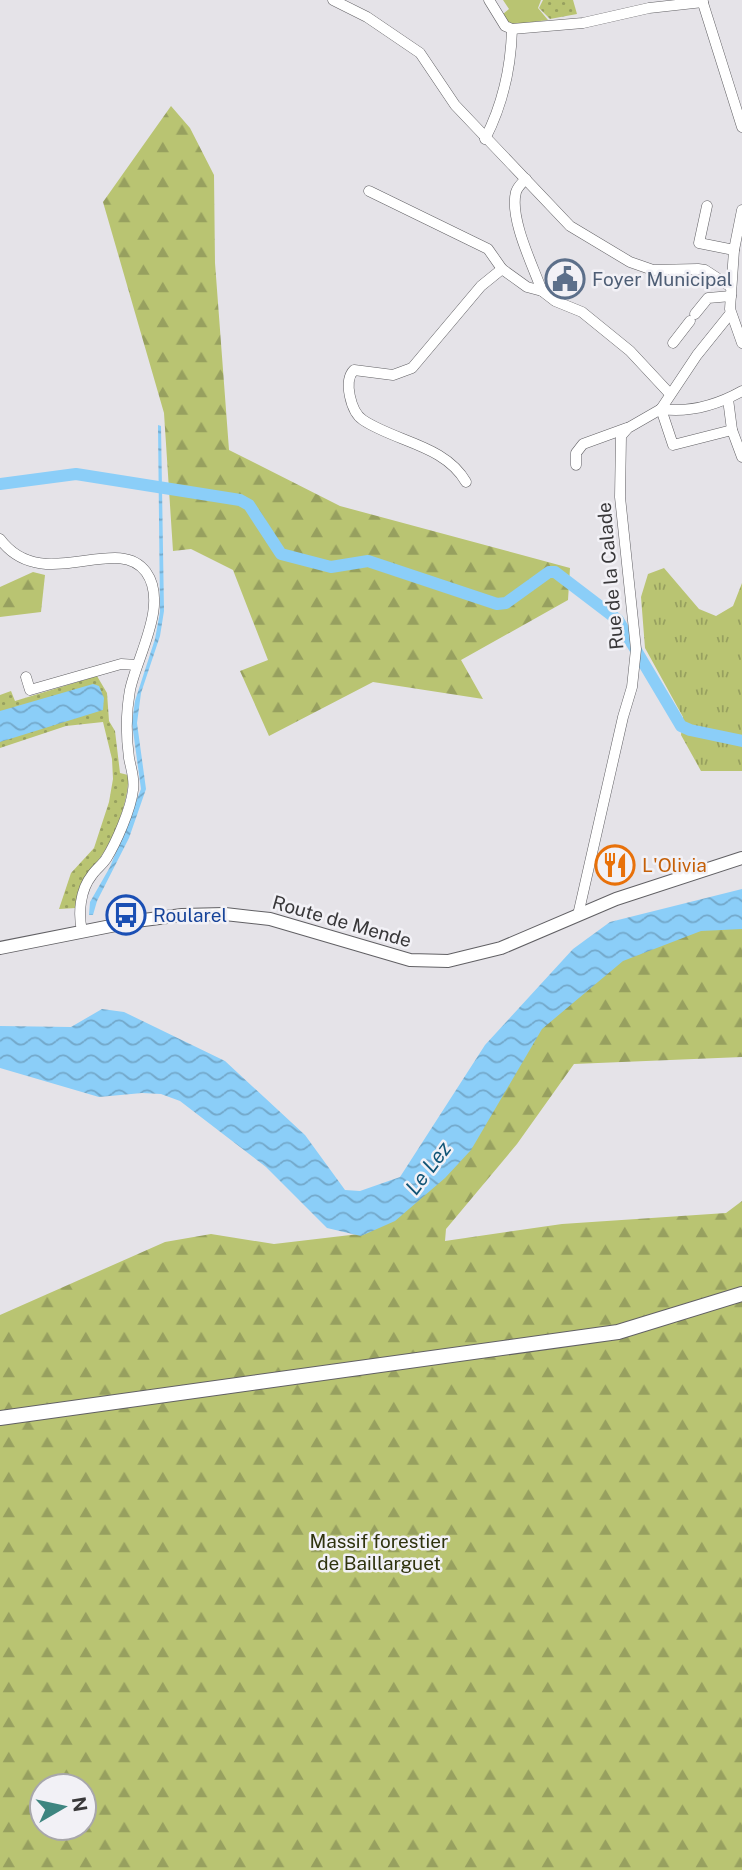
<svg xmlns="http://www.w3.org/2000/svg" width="742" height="1870" viewBox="0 0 742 1870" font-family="'Public Sans',sans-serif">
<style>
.grass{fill:url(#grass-dots)}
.forest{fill:url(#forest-firs);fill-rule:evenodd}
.park{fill:url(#park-tufts)}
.garden{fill:#b9c472}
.water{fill:url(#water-waves)}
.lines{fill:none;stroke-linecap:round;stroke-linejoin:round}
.canal{stroke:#8bcef8;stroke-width:12}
.minor-casing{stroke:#616064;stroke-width:11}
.tertiary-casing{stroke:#616064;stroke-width:14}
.secondary-casing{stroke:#616064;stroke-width:16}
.minor{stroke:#fff;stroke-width:10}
.tertiary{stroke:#fff;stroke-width:12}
.secondary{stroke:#fff;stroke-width:14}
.labels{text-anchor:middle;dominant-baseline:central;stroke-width:5;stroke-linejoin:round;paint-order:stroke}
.service-label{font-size:19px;fill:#4e5e75;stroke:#f2f1f6;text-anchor:start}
.street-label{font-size:19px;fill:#39383a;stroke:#f2f1f6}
.food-label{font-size:19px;fill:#c56008;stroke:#f2f1f6;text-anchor:start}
.transit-label{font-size:19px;fill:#164399;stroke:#f2f1f6;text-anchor:start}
.park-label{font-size:19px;fill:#2f330e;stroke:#f2f1f6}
.water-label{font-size:21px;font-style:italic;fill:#105476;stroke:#f2f1f6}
</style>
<defs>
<pattern id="grass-dots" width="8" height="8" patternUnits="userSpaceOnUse" patternTransform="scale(1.75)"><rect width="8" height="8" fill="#b9c472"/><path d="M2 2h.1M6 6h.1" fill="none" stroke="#97a05f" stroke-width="1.8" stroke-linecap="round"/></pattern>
<pattern id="forest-firs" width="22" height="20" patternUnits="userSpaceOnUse" patternTransform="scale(1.75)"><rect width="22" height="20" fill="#b9c472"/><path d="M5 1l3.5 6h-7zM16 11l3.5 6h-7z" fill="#97a05f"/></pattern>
<pattern id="park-tufts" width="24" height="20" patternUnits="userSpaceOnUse" patternTransform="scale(1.75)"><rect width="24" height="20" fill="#b9c472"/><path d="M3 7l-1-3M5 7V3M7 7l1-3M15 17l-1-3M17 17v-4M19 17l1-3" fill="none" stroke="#97a05f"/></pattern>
<pattern id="water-waves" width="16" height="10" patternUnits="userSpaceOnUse" patternTransform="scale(1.75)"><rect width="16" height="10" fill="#8bcef8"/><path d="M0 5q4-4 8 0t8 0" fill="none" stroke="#73a8ca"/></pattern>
</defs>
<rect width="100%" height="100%" fill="#e5e3e8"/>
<g class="grass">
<path d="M543 0H573L577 14 550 19 539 8Z"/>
<path d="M97 676 107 693 109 721 115 731 120 773 128 775C130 797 115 836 102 855 87 877 78 877 76 908L59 909 71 873 94 848 109 802 113 779 112 759 103 722 66 726 0 748V695L11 691 15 701Z"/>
</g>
<g class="forest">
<path d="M171 106 190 128 214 175 215 263 229 450 340 506 570 568 568 600 461 660 483 699 373 682 269 736 240 671 268 660 233 570 191 549 173 551 164 413 103 202Z"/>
<path d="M33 572 45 575 41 612 0 617V587Z"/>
<path d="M742 921V1057L574 1064 517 1144 446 1229 445 1241 562 1224 726 1213 742 1201V1870H0V1315L165 1242 211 1234 274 1244 359 1234 535 1019 631 943ZM42 1786H84V1828H42Z"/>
</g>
<path class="park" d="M664 568 699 609 716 616 733 606 742 583V771H701L681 735 683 717 645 648 641 597 648 574Z"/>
<path class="garden" d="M503 0H541L538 8 548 20 510 25 503 14 509 9Z"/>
<g class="water">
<path d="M158 425 161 426 164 611 160 636 141 693 137 723 146 789 129 838 97 901 93 915H89L90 902 110 867 141 789 132 723 135 701 155 639 160 612Z"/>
<path d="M93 684 99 686 104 698 103 710 0 742V711Z"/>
<path d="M742 889V929L701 931 623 961 542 1029 471 1150 445 1178 395 1221 361 1236 327 1228 266 1167 180 1101 161 1094 142 1093 99 1097 0 1068V1026L71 1027 102 1009 124 1012 225 1061 305 1135 345 1190 360 1191 400 1177 485 1045 573 949 610 922Z"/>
</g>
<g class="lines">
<path class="canal" d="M0 484 76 474 240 500 249 505 281 554 331 567 368 561 497 604 506 603 549 572H555L618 620 681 726 690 730 742 741"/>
<g class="minor-casing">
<g id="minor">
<path d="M333 0 367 17 420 53 455 105 570 226 630 262 653 270 698 269 705 270 731 287"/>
<path d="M489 0 505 26 512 29 583 23 649 8 703 2"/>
<path d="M702 0 742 127"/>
<path d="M485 139C503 104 511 68 512 29"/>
<path d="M526 179C522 183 518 186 516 192 509 218 533 266 542 291"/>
<path d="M369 191 488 249 502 269 527 287 542 291 555 301 582 312 630 351 670 394"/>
<path d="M707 206 699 243 734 250"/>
<path d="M742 210 734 250 730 309 742 343"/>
<path d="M695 314 708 298 731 296"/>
<path d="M673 343 690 321"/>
<path d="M728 399 732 430 742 457"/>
<path d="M661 409 673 445 732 430"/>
<path d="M661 409C691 413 717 405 742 391"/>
<path d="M576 465V453L583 444 627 428"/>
<path d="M466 482C445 445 396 442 363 420 351 412 343 381 354 370L393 375 412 368 481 286 502 269"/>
<path d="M0 539C42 596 117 532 146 572 169 604 137 656 130 690 126 712 126 736 129 758 131 769 135 779 133 790 131 809 116 843 106 859 102 865 96 869 92 875 80 890 78 913 82 931"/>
<path d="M26 677 30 690 121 664 137 665"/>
<path d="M578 915 623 717 632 687 636 649 620 497 621 436 628 428 661 409 697 355 730 314"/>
</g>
</g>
<g class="tertiary-casing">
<path id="tertiary" d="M0 948 136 921 182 915 225 914 270 919 410 960 448 961 501 948 616 899 742 858"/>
</g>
<g class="secondary-casing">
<path id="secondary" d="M0 1418 618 1332 742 1294"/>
</g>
<use href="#minor" class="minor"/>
<use href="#tertiary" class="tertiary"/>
<use href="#secondary" class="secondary"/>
</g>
<defs>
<g id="civic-ring" transform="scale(2.0125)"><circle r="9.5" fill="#f2f1f6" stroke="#5c6f8a" stroke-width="1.5"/><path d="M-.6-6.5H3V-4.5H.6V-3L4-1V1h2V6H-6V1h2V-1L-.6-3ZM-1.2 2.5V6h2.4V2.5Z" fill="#5c6f8a"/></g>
<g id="restaurant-ring" transform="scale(2.0125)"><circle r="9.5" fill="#f2f1f6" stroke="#e8710a" stroke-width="1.5"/><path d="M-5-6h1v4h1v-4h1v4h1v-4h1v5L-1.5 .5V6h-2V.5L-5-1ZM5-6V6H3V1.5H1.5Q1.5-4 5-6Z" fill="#e8710a"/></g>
<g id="bus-ring" transform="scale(2.0125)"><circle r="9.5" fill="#f2f1f6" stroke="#1a4fb4" stroke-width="1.5"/><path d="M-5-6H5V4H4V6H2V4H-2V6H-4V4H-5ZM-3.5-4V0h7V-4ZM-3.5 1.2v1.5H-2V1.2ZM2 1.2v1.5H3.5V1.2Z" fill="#1a4fb4"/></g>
</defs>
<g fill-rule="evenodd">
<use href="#civic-ring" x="565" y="279"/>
<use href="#restaurant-ring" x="615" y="865"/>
<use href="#bus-ring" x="126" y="915"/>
</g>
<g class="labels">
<g class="service-label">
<text x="592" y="279">Foyer Municipal</text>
</g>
<g class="street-label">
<text transform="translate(610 576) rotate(-95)">Rue de la Calade</text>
<text transform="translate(342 921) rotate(16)">Route de Mende</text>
</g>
<g class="food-label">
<text x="642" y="865">L'Olivia</text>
</g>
<g class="transit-label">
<text x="153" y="915">Roularel</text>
</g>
<g class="park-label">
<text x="379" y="1541">Massif forestier<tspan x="379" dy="22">de Baillarguet</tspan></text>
</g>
<g class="water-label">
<text transform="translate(428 1168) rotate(-53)">Le Lez</text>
</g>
</g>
<g transform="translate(63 1807) rotate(81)"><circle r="33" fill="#f2f1f6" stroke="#a8a7ab" stroke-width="2"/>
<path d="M0-5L12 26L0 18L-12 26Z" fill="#3e8580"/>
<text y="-10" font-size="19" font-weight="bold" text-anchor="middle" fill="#39383a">N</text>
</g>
</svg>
